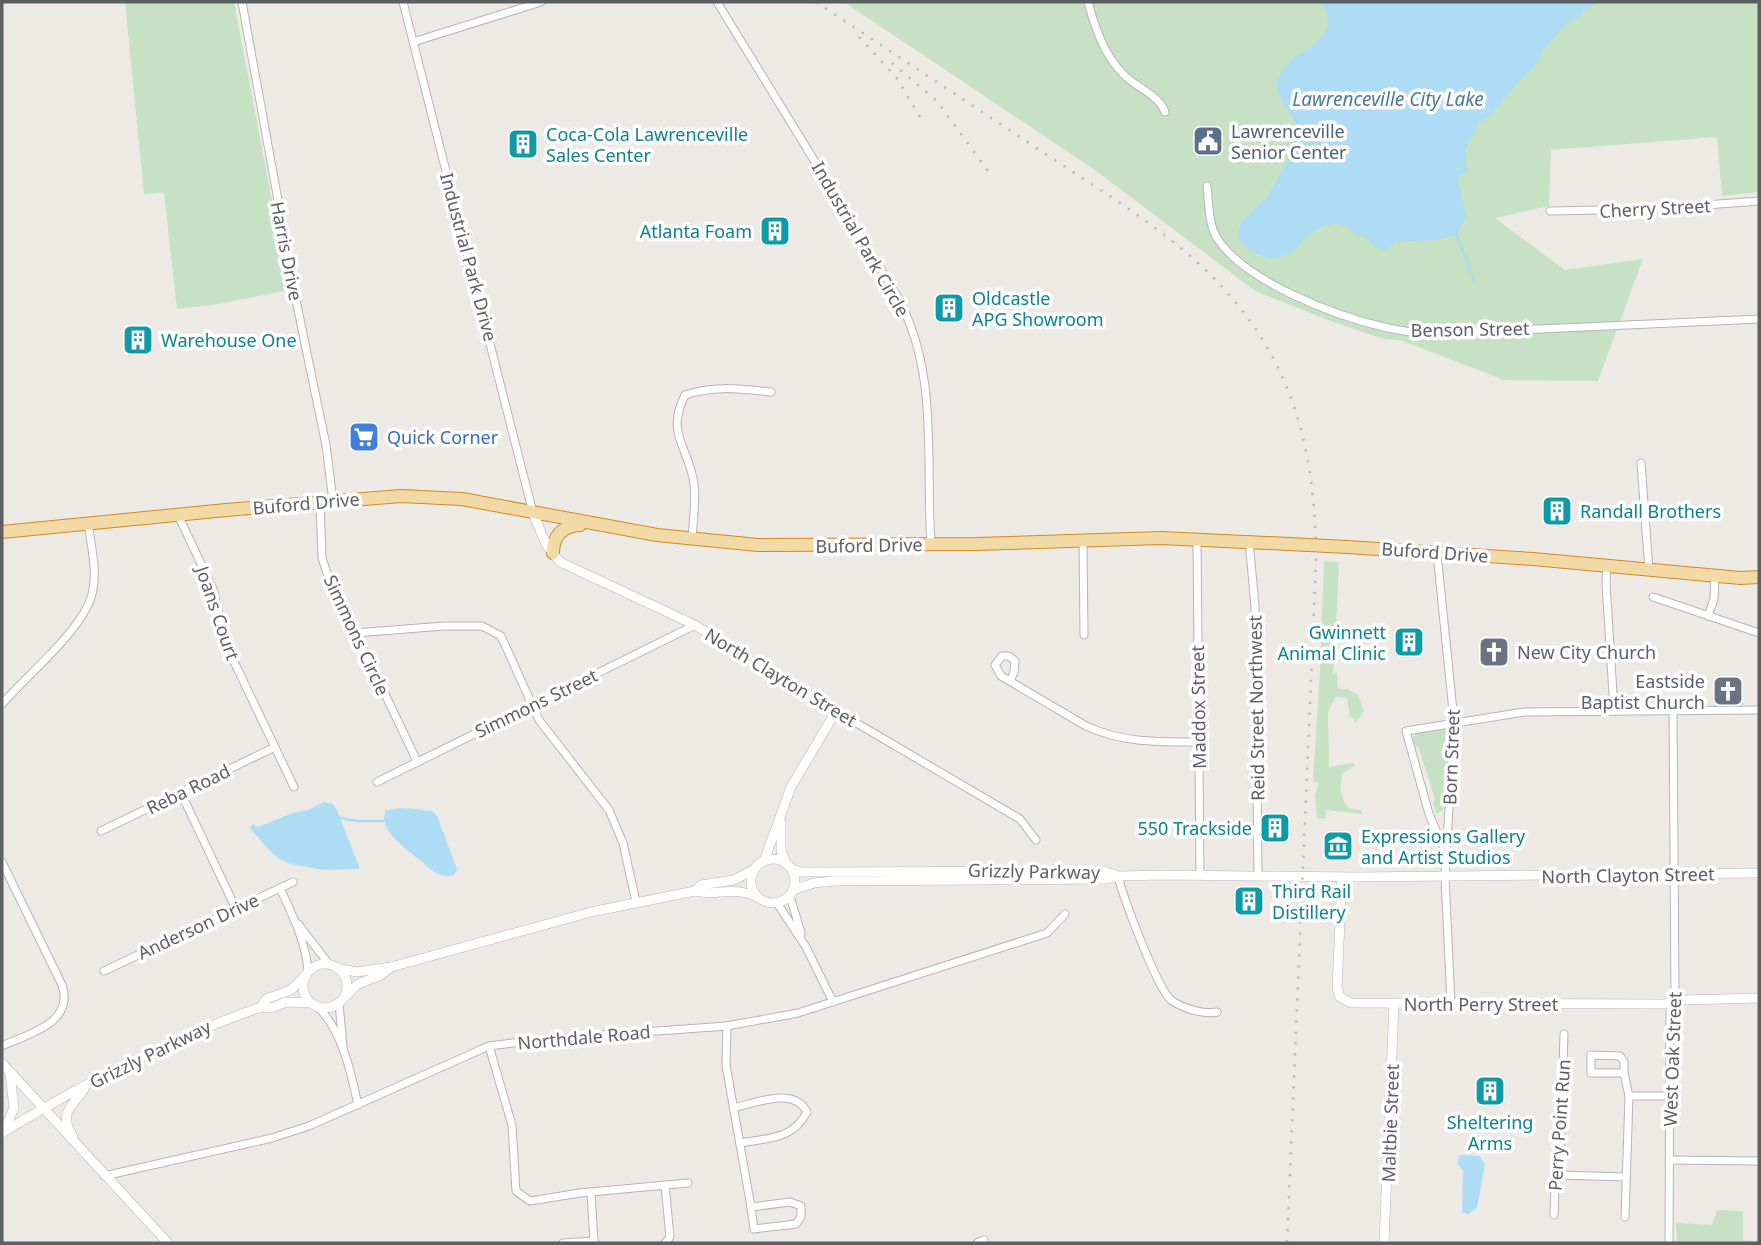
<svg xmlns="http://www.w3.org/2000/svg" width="1761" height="1245" viewBox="0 0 1761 1245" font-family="'Noto Sans',sans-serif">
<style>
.green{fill:#c7e1c5}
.water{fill:#aedcf4}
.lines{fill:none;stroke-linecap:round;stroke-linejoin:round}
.stream{stroke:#aedcf4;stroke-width:2.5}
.minor-casing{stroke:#b2b5b8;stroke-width:9}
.tertiary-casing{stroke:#b2b5b8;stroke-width:10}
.trunk-casing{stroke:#d4891e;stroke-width:14}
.minor{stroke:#fff;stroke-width:7}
.tertiary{stroke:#fff;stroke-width:9}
.trunk{stroke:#f2daa6;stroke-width:12}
.rail{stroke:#b2b3b3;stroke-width:2.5;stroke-dasharray:2 9;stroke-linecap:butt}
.trunk-bridge-casing{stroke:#d4891e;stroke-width:14;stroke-linecap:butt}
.trunk-bridge{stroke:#f2daa6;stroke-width:12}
.labels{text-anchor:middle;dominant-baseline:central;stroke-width:7;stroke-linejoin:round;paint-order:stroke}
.service-label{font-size:18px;fill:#4e5e75;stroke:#fff;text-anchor:start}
.culture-label{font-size:18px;fill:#0d838f;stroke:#fff;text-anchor:start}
.street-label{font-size:18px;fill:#5d6063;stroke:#fff}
.shop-label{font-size:18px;fill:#366cbe;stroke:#fff;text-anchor:start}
.worship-label{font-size:18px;fill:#5b616d;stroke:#fff;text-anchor:start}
.water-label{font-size:19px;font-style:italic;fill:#4a7a9c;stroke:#fff}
</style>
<rect width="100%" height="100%" fill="#edeae5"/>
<g class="green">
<path d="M125 2H234L289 290 212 305 177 309 164 193 144 194Z"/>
<path d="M844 2H1759V192L1722 196 1717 137 1551 150 1549 206 1495 218 1565 270 1643 259 1598 381 1504 380 1403 341 1380 338 1333 322 1255 291 1095 170Z"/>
<path d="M1324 561 1339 562C1338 600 1335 637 1333 675L1337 671 1338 689H1347L1358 695 1364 712 1355 723 1353 717H1350L1347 698 1335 697 1328 712 1329 767 1353 763 1355 765 1343 773C1339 787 1340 796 1348 808L1361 810 1363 814 1326 810 1325 819 1317 818 1315 796 1319 782H1313L1320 670Z"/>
<path d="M1447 729 1449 732 1443 810 1437 814 1433 803 1435 799 1418 746 1415 748 1413 737 1418 733Z"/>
<path d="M1717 1210 1743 1211V1240L1759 1241V1243H1677L1676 1223 1712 1225Z"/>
</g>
<g class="water">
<path d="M1322 2H1602L1587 8 1579 17 1564 25 1542 52 1539 62 1524 76 1491 114 1478 124 1465 150 1467 171 1460 176 1458 181 1466 216 1458 234 1437 240 1395 242 1386 250 1378 248 1364 236H1356L1349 228 1337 223 1321 227 1305 238 1294 251 1278 258 1270 259 1249 251 1239 240 1238 232 1241 222 1266 199 1296 148 1297 125 1281 100 1276 84C1279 76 1282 69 1288 64 1308 43 1341 40 1322 2Z"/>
<path d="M324 802 333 804 337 810 360 869 324 870 290 864 279 859 268 849 250 828 253 824 258 827 293 813 308 810Z"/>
<path d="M403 808 432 811 437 816 457 869 454 875C448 876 444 877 438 874 428 870 424 862 416 857 404 848 377 827 386 810Z"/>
<path d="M1460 1155 1480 1156 1485 1165 1477 1208 1468 1214 1462 1212 1463 1171 1457 1163Z"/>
</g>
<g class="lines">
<g class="stream">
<path d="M1457 235 1474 281"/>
<path d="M340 818 357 821H385"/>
</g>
<g class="minor-casing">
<g id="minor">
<path d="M242 2 297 305 326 445 333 501"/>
<path d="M403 2 533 513"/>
<path d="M717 2 896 294C940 373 925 458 931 544"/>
<path d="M1088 2C1095 28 1104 55 1124 75 1137 88 1158 94 1165 112"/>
<path d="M413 42 541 2"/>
<path d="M1207 186C1209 202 1208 223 1217 238 1244 281 1335 316 1384 327 1407 333 1430 334 1453 333L1759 319"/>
<path d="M1550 211 1652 209 1759 201"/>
<path d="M1641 463 1649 570"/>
<path d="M320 502 322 558 327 573 417 761"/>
<path d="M178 515 213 589 227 647 294 787"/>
<path d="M692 539C693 521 696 502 694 484 689 447 665 434 685 395 714 385 741 389 771 392"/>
<path d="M1197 539 1200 875"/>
<path d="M1083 540 1084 635"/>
<path d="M1249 541 1255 606 1258 875"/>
<path d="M1437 553 1454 721 1445 877 1451 1004"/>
<path d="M1607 566 1606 583 1614 710"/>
<path d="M1653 597 1759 633"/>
<path d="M1708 616 1714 599 1715 576"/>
<path d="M355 633 444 626H482L501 636 539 720 609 810 623 843 636 902"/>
<path d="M1010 681 1014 672 1015 661 1009 656H1002L995 665 1001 676 1086 726C1123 743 1158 742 1199 742"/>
<path d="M2 704C27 675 83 630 92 594 98 572 91 546 88 523"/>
<path d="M836 711 1020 819 1036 840"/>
<path d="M377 782 695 625"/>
<path d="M181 793 236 909"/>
<path d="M101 831 275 747"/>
<path d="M1446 853 1429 814 1406 731 1524 712 1759 710"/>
<path d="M2 862 62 985C75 1023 28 1034 2 1046"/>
<path d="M1118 876C1123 897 1157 988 1171 1000 1182 1008 1204 1015 1217 1012"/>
<path d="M280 888C292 914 306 942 308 971"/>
<path d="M790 896 801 933"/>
<path d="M777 903 806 947 833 1002"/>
<path d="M298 924 328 963"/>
<path d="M104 971 293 882"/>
<path d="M339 1003 343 1047"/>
<path d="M318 1007C342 1031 351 1072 358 1105"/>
<path d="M727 1026 726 1065 751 1207"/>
<path d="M489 1046 512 1125 516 1191 530 1201 580 1193 688 1183"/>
<path d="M1624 1073V1062L1620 1056 1591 1055V1073H1624L1629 1096 1625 1217"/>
<path d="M1629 1096H1670"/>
<path d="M733 1108C756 1103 794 1086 807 1112 793 1140 767 1138 740 1143"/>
<path d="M1669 1160 1759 1161"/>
<path d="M1558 1175 1626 1177"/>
<path d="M104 1176 272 1138 309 1126 489 1046 545 1039 727 1026 798 1013 1047 933 1065 914"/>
<path d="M591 1192 594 1243"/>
<path d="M790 1202 801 1206V1217L796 1224 754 1229 751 1207Z"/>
<path d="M1554 1215 1555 1187 1560 1165 1564 1034"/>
<path d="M563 1243 594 1241"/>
<path d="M665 1243 670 1237 665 1185"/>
<path d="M977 1243 984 1240"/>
<path d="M1669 1243 1670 1010 1675 992 1673 709"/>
</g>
</g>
<g class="tertiary-casing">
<g id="tertiary">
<path d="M533 513 546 544 560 562 695 625 743 657 836 711 791 787 764 861"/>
<path d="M781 822V851L786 863"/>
<circle cx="773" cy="881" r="22"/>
<path d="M792 869 801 872H818L1104 871 1116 875"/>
<path d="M1342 877 1337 988 1340 997 1351 1003 1664 1004 1683 1000 1759 998"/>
<path d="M793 890 814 883 834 881 1105 879 1118 876 1165 875 1355 877 1759 873"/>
<path d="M695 891 701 885 734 880 753 870"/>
<circle cx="325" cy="986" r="22"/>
<path d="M341 969 357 972 391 967 591 912 695 891C717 897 732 885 757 897"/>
<path d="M346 996 358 984 381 975 391 967"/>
<path d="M261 1007 266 999 291 990 304 977"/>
<path d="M2 1063 168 1243"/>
<path d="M2 1133C84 1083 169 1039 261 1007L271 1008 286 1002 311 1003"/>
<path d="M3 1133 14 1108 10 1073"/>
<path d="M73 1137C58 1113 71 1108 84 1089"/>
<path d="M1384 1243 1394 1004"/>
</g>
</g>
<g class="trunk-casing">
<g id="trunk">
<path d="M2 532 226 510 401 496 462 499 657 535 758 545 976 544 1161 538 1289 544"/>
<path d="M1347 547 1533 559 1740 578 1759 577"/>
<path d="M553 553C553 536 562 526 580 525"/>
</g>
</g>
<use href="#minor" class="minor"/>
<use href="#tertiary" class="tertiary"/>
<use href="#trunk" class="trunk"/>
<g class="rail">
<path d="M816 2C894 54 972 105 1050 157 1097 188 1146 218 1189 255 1286 339 1316 436 1316 562L1287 1243"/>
<path d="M859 37 896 77 920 117"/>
<path d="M892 63 937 101 993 178"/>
</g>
<g class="trunk-bridge-casing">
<path id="trunk-bridge" d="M1289 544 1347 547"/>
</g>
<use href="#trunk-bridge" class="trunk-bridge"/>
</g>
<defs>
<g id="civic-square" transform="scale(1.575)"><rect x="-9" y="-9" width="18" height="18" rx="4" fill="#5c6f8a" stroke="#fff"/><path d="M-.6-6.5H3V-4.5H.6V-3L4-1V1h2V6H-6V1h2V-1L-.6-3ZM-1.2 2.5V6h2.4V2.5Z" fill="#fff"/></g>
<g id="building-square" transform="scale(1.575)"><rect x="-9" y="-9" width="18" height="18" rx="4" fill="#0f9aa8" stroke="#fff"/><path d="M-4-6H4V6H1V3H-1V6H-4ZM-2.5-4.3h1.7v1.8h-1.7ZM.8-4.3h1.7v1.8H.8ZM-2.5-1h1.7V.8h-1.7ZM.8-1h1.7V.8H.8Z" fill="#fff"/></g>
<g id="supermarket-square" transform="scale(1.575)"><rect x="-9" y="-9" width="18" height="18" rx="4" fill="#3f7fe0" stroke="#fff"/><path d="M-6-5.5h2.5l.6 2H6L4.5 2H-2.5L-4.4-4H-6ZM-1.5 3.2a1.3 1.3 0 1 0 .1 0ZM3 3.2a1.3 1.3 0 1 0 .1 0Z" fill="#fff"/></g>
<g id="church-square" transform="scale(1.575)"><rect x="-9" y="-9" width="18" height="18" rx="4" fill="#6b7280" stroke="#fff"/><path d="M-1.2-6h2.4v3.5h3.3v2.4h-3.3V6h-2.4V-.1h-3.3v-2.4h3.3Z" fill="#fff"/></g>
<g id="museum-square" transform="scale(1.575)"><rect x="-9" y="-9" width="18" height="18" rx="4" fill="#0f9aa8" stroke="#fff"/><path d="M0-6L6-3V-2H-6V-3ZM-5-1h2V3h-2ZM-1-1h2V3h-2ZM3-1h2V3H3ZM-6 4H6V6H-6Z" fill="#fff"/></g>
</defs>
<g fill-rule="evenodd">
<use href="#civic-square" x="1208" y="141"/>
<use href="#building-square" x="523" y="144"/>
<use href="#building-square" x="775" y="231"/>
<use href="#building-square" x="949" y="308"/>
<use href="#building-square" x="138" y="340"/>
<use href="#supermarket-square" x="364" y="437"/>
<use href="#building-square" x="1557" y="511"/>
<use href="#building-square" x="1409" y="642"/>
<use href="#church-square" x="1494" y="652"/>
<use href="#church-square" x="1728" y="691"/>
<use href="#building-square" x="1275" y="828"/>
<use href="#museum-square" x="1338" y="846"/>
<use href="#building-square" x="1249" y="901"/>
<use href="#building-square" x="1490" y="1091"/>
</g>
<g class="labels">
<g class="service-label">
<text x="1231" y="131">Lawrenceville<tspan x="1231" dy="21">Senior Center</tspan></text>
</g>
<g class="culture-label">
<text x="546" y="134">Coca-Cola Lawrenceville<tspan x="546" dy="21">Sales Center</tspan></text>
<text x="752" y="231" text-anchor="end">Atlanta Foam</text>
<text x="972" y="298">Oldcastle<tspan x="972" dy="21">APG Showroom</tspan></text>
<text x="161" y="340">Warehouse One</text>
<text x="1580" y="511">Randall Brothers</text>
<text x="1386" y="632" text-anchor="end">Gwinnett<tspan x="1386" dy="21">Animal Clinic</tspan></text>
<text x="1252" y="828" text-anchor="end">550 Trackside</text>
<text x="1361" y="836">Expressions Gallery<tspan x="1361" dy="21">and Artist Studios</tspan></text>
<text x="1272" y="891">Third Rail<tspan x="1272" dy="21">Distillery</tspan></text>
<text x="1490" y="1122" text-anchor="middle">Sheltering<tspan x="1490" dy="21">Arms</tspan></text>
</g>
<g class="street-label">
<text transform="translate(1655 208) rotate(-3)">Cherry Street</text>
<text transform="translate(861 239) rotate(60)">Industrial Park Circle</text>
<text transform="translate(287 251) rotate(79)">Harris Drive</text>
<text transform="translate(469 257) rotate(75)">Industrial Park Drive</text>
<text transform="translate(1470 329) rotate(-1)">Benson Street</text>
<text transform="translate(306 503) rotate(-5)">Buford Drive</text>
<text transform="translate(869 545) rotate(-1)">Buford Drive</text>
<text transform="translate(1435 552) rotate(4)">Buford Drive</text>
<text transform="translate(218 613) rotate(71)">Joans Court</text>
<text transform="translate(357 635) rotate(65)">Simmons Circle</text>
<text transform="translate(781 677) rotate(31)">North Clayton Street</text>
<text transform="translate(536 703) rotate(-26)">Simmons Street</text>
<text transform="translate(1198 707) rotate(-91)">Maddox Street</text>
<text transform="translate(1256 708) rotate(-91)">Reid Street Northwest</text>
<text transform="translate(1451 757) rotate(-88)">Born Street</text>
<text transform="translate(188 789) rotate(-26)">Reba Road</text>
<text transform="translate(1034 871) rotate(1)">Grizzly Parkway</text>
<text transform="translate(1628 875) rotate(-1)">North Clayton Street</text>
<text transform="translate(198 926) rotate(-25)">Anderson Drive</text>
<text x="1481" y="1004">North Perry Street</text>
<text transform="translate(584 1037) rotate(-5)">Northdale Road</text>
<text transform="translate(150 1054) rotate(-26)">Grizzly Parkway</text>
<text transform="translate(1672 1059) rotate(-88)">West Oak Street</text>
<text transform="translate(1390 1123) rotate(-88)">Maltbie Street</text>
<text transform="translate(1559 1125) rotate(-86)">Perry Point Run</text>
</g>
<g class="shop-label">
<text x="387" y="437">Quick Corner</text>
</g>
<g class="worship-label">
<text x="1517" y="652">New City Church</text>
<text x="1705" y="681" text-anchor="end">Eastside<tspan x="1705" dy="21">Baptist Church</tspan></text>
</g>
<g class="water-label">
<text x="1388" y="99">Lawrenceville City Lake</text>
</g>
</g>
<rect width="1761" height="1245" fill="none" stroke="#5d6063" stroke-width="7"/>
</svg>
